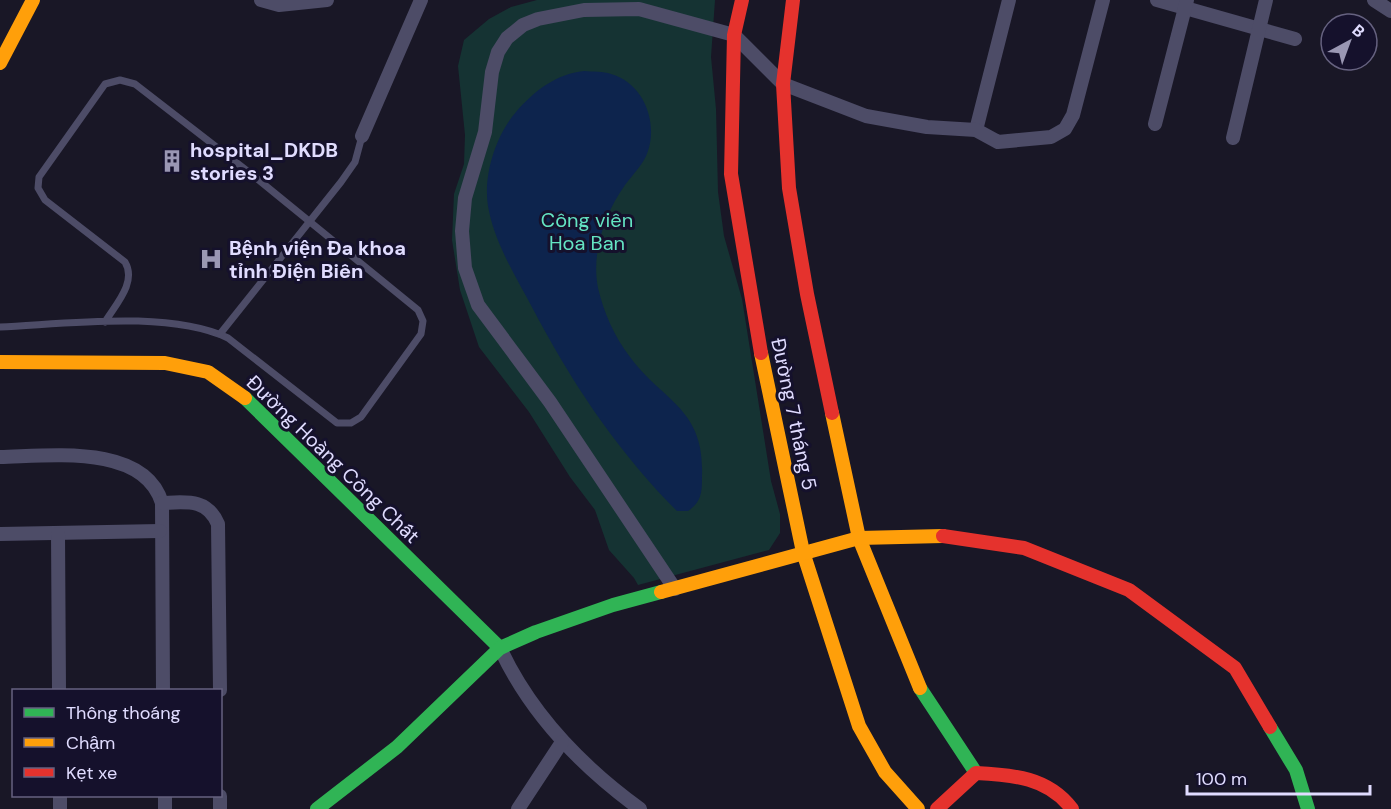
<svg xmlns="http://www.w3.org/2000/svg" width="1391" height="809" viewBox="0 0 1391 809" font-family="'DM Sans',sans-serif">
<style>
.green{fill:#153333}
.water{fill:#0d244d}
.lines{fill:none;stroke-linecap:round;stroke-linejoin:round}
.lane{stroke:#4d4c67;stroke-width:7}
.street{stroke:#4d4c67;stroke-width:14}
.fast{stroke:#30b455;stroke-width:14}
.slow{stroke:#ff9f0a;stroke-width:14}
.jam{stroke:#e5322d;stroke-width:14}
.labels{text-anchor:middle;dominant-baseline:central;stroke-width:6;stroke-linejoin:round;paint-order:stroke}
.poi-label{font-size:20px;font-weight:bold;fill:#e0dcff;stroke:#15112c;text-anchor:start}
.park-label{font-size:20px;fill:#64e4c3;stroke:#15112c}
.street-label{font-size:20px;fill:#e0dcff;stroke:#15112c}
</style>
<rect width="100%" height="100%" fill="#191726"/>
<path class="green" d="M537 0H715L711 57 716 109 718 192 724 236 742 299 771 481 780 514V533L769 550 638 585 634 578 609 550 595 510 570 477 529 412 479 347 460 290 452 240 454 194 464 164 465 135 458 66 464 40 489 19 511 7Z"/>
<path class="water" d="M584 71C593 72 603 71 611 74 643 83 658 121 648 151 644 164 633 174 625 185 605 213 591 252 598 288 604 313 614 336 630 357 663 402 705 408 702 476 702 491 702 502 688 511H677L668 502C612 443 571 381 533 309 516 277 494 242 488 206 483 175 496 135 516 112 534 91 556 74 584 71Z"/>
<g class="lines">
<g class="lane">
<path d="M0 327C66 324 168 310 228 338L337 423H351L361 417 421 334 423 321 418 310 255 177 135 84 120 80 105 84 39 177 38 188 45 200 125 262C137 282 116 304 105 322"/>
<path d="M220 334 341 182 355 162 362 136"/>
</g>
<g class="street">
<path d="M261 0 279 5 327 0"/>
<path d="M1157 0 1295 39"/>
<path d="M1374 0 1391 11"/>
<path d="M1155 124 1187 0"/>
<path d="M976 130 1009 0"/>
<path d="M362 136 421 0"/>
<path d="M1233 138 1266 0"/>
<path d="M0 457C49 456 144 443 162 503L163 690"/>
<path d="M162 503C186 502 207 498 218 524L220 690"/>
<path d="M0 534 160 531"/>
<path d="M58 534 59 690"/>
<path d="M675 589 550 402 478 305 465 268 462 231 465 198 485 132 492 72 498 52 507 38 523 25 538 19 584 10 639 9 734 35 783 84 866 116 927 127 976 130 998 142 1051 137 1065 129 1073 115 1103 0"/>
<path d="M500 648C531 715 581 766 640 809"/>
<path d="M60 796V809"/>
<path d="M165 796V809"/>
<path d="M220 809V796"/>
<path d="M518 809 562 742"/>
</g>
<g class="fast">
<path d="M245 398 500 648"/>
<path d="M920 688 976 773"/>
<path d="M1270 727 1296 770 1308 809"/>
<path d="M317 809 397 747 500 648 536 632 613 605 661 592"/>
</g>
<g class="slow">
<path d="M0 63 33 0"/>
<path d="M761 353 803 552 859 726 885 772 918 809"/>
<path d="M0 362 165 363 208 372 245 398"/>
<path d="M832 413 859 538 920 688"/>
<path d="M661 592 859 538 943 536"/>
</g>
<g class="jam">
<path d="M742 0 734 35 731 174 761 353"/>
<path d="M793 0 783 84 789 188 807 294 832 413"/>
<path d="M943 536 1024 548 1129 590 1235 668 1270 727"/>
<path d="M937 809 976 773C1013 775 1048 777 1072 809"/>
</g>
</g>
<defs>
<g id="building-bare" transform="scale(1.8)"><path d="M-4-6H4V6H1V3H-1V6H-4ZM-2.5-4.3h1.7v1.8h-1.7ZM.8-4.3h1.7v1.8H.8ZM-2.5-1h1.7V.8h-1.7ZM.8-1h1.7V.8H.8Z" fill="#9a97b3" stroke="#15112c" stroke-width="2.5" paint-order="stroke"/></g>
<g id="hospital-bare" transform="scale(1.8)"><path d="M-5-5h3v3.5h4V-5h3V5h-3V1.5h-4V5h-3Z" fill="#9a97b3" stroke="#15112c" stroke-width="2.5" paint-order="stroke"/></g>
</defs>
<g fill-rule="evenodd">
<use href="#building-bare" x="172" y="161"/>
<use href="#hospital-bare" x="211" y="259"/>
</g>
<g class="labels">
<g class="poi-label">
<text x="190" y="150">hospital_DKDB<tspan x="190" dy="23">stories 3</tspan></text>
<text x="229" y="248">Bệnh viện Đa khoa<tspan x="229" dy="23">tỉnh Điện Biên</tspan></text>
</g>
<g class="park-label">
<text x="587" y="220">Công viên<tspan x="587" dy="23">Hoa Ban</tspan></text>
</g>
<g class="street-label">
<text transform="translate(794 414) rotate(78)">Đường 7 tháng 5</text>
<text transform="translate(333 459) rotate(44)">Đường Hoàng Công Chất</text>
</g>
</g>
<rect x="12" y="689" width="210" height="108" fill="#15112c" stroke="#666280" stroke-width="1.5"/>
<rect x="24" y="708" width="30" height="9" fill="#30b455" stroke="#666280" stroke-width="1.5"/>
<text x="66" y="719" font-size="18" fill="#e0dcff">Thông thoáng</text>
<rect x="24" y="738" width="30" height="9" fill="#ff9f0a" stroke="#666280" stroke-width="1.5"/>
<text x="66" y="749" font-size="18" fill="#e0dcff">Chậm</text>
<rect x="24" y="768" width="30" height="9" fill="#e5322d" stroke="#666280" stroke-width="1.5"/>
<text x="66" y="779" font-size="18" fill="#e0dcff">Kẹt xe</text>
<g transform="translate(1349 42) rotate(41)"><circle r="28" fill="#15112c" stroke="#666280" stroke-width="1.5"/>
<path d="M0-4.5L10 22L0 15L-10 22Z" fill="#9a97b3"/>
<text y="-9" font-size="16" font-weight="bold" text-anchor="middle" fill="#e0dcff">B</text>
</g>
<path d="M1187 785v9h183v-9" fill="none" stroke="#e0dcff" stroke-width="3"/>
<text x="1196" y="785" font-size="18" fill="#e0dcff" stroke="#15112c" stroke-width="4.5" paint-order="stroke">100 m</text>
</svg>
